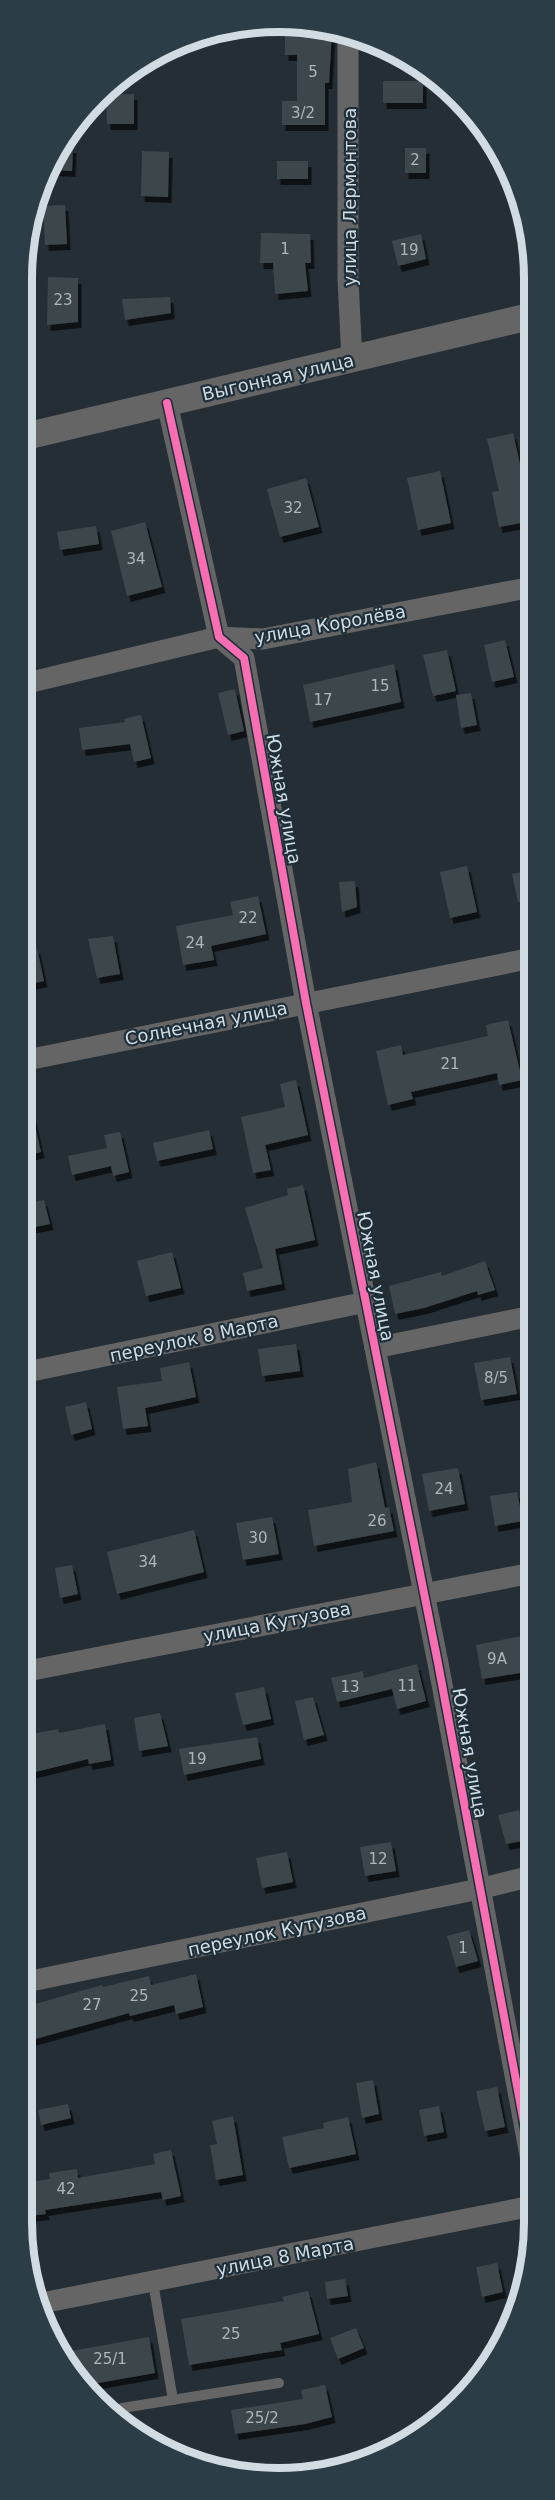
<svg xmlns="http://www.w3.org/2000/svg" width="555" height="2500" viewBox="0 0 555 2500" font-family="'DejaVu Sans',sans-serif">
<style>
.building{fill:#3e464b;filter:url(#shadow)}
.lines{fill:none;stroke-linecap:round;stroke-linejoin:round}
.service{stroke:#656566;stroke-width:10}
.minor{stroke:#656566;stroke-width:21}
.tertiary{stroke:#656566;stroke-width:27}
.cycleway-casing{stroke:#1e2f3a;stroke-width:11}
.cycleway{stroke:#f96db3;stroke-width:8}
.labels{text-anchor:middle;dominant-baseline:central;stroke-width:4.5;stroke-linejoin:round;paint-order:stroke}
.number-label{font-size:15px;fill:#acb6bc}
.street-label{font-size:18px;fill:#d0dbe2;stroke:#1e2f3a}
.rim{fill:none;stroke:#d0dbe2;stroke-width:8}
</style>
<defs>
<filter id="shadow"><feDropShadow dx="3.5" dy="6" stdDeviation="0" flood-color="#0009"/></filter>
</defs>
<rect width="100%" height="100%" fill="#242e34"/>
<g class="building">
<path d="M285 30H332L329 83H325V125H282V101H297V55H285Z"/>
<rect x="383" y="81" width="40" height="22"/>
<path d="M134 94V124H107L106 95Z"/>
<path d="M58 147H73L72 171 48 170Z"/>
<rect x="405" y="148" width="21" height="25"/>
<path d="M142 151 169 152 168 197 141 196Z"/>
<rect x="277" y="161" width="31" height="18"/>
<path d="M65 205 67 244 45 245 43 206Z"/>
<path d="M261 233 310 234 311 263H305L308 291 275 294 273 263H260Z"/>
<path d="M421 234 426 259 398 266 392 241Z"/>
<path d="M48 277 78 278V322L47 325Z"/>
<path d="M170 297 171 313 125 320 122 299Z"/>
<path d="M513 433 525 486 529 485 532 521 499 527 492 492 499 491 487 439Z"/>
<path d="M440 471 451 523 418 530 407 478Z"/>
<path d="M306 478 319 527 280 537 267 489Z"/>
<path d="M145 522 162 587 127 596 111 531Z"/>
<path d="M96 526 99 544 60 550 57 532Z"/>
<path d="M505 640 514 677 492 682 484 645Z"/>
<path d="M447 650 456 691 433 696 423 655Z"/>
<path d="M394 664 401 702 310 722 303 685Z"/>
<path d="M235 689 244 731 228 735 218 693Z"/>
<path d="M471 693 477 725 461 728 456 695Z"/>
<path d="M141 715 151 758 134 762 130 744 82 750 79 728 125 722 124 719Z"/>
<path d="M467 866 477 912 450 918 440 872Z"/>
<path d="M532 870V899L518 902 512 874Z"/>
<path d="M355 881 357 907 342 912 339 882Z"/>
<path d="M258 896 266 934 211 946 214 960 183 965 176 926 233 915 230 902Z"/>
<path d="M113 936 120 974 97 978 88 939Z"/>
<path d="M37 948 44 981 22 986V951Z"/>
<path d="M508 1020 522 1080 499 1085 497 1073 411 1092 413 1099 388 1105 376 1051 401 1045 403 1055 488 1036 486 1025Z"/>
<path d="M296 1080 308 1135 265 1145 271 1170 253 1173 241 1117 285 1107 280 1084Z"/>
<path d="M22 1099H29L41 1152 25 1156 22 1145Z"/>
<path d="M209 1130 213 1149 157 1161 153 1143Z"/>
<path d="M120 1132 129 1172 113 1176 111 1166 72 1175 68 1156 107 1148 104 1135Z"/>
<path d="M303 1185 315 1240 275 1249 282 1284 247 1291 243 1273 263 1268 245 1208 288 1195 287 1189Z"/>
<path d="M44 1200 50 1224 30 1228 25 1204Z"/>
<path d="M172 1252 181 1288 146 1296 137 1261Z"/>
<path d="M485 1261 495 1290 478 1295 477 1291 424 1308 395 1314 389 1286 441 1272 442 1276Z"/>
<path d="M296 1344 300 1371 262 1376 258 1349Z"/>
<path d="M510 1357 517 1394 481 1400 474 1363Z"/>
<path d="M189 1362 196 1397 145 1408 148 1426 123 1429 117 1387 162 1381 160 1368Z"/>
<path d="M86 1402 92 1429 71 1435 65 1407Z"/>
<path d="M376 1462 385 1508 389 1507 394 1531 314 1546 308 1510 352 1502 348 1469Z"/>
<path d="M458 1468 465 1504 429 1511 422 1474Z"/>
<path d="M517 1492 523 1521 495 1526 490 1496Z"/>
<path d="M272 1517 279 1554 243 1560 236 1523Z"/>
<path d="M194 1530 204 1572 117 1594 107 1552Z"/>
<path d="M72 1565 78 1594 60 1598 55 1568Z"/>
<path d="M532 1634V1671L482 1679 476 1645Z"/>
<path d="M417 1664 426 1701 397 1709 392 1689 337 1702 331 1678 363 1671 364 1678Z"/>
<path d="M264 1687 271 1719 243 1725 235 1693Z"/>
<path d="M313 1697 324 1735 304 1740 295 1701Z"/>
<path d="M160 1713 168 1746 139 1751 134 1718Z"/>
<path d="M105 1724 111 1760 89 1764 88 1759 27 1774 22 1751V1736L58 1729 59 1733Z"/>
<path d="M257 1737 261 1759 184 1775 179 1749Z"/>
<path d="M519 1810 527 1840 506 1844 498 1815Z"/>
<path d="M391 1842 396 1871 365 1876 360 1847Z"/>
<path d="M287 1852 293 1882 262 1888 256 1858Z"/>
<path d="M469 1930 478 1961 456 1967 447 1936Z"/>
<path d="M196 1974 203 2007 176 2014 174 2005 130 2016 129 2013 28 2041 21 2008 102 1985 103 1987 149 1976 151 1985Z"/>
<path d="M373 2080 379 2114 362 2118 356 2083Z"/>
<path d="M497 2087 505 2127 485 2131 476 2091Z"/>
<path d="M68 2104 71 2118 41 2125 38 2110Z"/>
<path d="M439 2106 444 2132 424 2136 419 2110Z"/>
<path d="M233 2116 243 2175 216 2180 210 2145 217 2144 212 2121Z"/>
<path d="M348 2117 356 2154 289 2168 282 2137 324 2128 323 2123Z"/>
<path d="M171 2150 181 2196 163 2200 161 2192 45 2210 46 2214 21 2217V2183L50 2179 49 2173 77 2169 78 2178 155 2164 153 2154Z"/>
<path d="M497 2263 503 2292 482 2297 476 2267Z"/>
<path d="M345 2279 348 2296 327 2299 325 2282Z"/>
<path d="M308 2291 319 2334 280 2343 282 2350 189 2365 181 2319 284 2301 282 2297Z"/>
<path d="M356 2328 364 2348 338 2359 330 2338Z"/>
<path d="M149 2337 155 2373 81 2386 68 2365 66 2352Z"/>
<path d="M325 2385 332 2417 305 2424 235 2434 231 2410 303 2399 301 2390Z"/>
</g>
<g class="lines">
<g class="service">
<path d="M153 2282 173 2400"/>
<path d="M122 2408 279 2383"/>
</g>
<g class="minor">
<path d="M348 35V280L352 360"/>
<path d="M167 403 219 637 244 658 306 1003 438 1663 532 2166"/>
<path d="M23 684 219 637 263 639 532 587"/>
<path d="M22 1061 532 958"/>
<path d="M375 1348 532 1316"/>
<path d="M22 1373 366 1302"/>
<path d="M22 1672 532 1573"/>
<path d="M21 1983 479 1889 532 1876"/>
<path d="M37 2304 532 2206"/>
</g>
<path class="tertiary" d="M23 437 532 316"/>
<g class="cycleway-casing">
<path id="cycleway" d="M167 403 219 637 244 658 306 1003 438 1663 532 2166"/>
</g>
<use href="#cycleway" class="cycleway"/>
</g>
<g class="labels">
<g class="number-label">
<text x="313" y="72">5</text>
<text x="303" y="113">3/2</text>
<text x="415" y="160">2</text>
<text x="285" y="249">1</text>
<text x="409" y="250">19</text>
<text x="63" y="300">23</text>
<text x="293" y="508">32</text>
<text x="136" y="559">34</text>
<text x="380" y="686">15</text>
<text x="323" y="700">17</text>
<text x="248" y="918">22</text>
<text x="195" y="943">24</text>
<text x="450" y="1064">21</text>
<text x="496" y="1378">8/5</text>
<text x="444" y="1489">24</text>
<text x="377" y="1521">26</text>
<text x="258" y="1538">30</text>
<text x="148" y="1562">34</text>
<text x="497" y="1659">9А</text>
<text x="407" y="1686">11</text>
<text x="350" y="1687">13</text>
<text x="197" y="1759">19</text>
<text x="378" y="1859">12</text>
<text x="463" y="1948">1</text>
<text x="139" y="1996">25</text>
<text x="92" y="2005">27</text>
<text x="66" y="2189">42</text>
<text x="231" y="2334">25</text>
<text x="110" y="2359">25/1</text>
<text x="262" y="2418">25/2</text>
</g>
<g class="street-label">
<text transform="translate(349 197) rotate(-90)">улица Лермонтова</text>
<text transform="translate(278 377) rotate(-13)">Выгонная улица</text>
<text transform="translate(330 624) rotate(-10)">улица Королёва</text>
<text transform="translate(284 799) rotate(80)">Южная улица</text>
<text transform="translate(206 1023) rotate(-11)">Солнечная улица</text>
<text transform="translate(376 1276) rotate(79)">Южная улица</text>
<text transform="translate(194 1338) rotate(-12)">переулок 8 Марта</text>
<text transform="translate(277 1622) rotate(-11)">улица Кутузова</text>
<text transform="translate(470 1753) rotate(80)">Южная улица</text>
<text transform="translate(277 1931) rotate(-12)">переулок Кутузова</text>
<text transform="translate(285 2256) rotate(-11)">улица 8 Марта</text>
</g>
</g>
<path d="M0 0H555V2500H0ZM278 32H278A246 246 0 0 1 524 278V2222A246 246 0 0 1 278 2468H278A246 246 0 0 1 32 2222V278A246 246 0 0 1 278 32Z" fill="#2c3d47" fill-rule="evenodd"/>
<path class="rim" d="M278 32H278A246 246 0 0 1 524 278V2222A246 246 0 0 1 278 2468H278A246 246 0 0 1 32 2222V278A246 246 0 0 1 278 32Z"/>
</svg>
